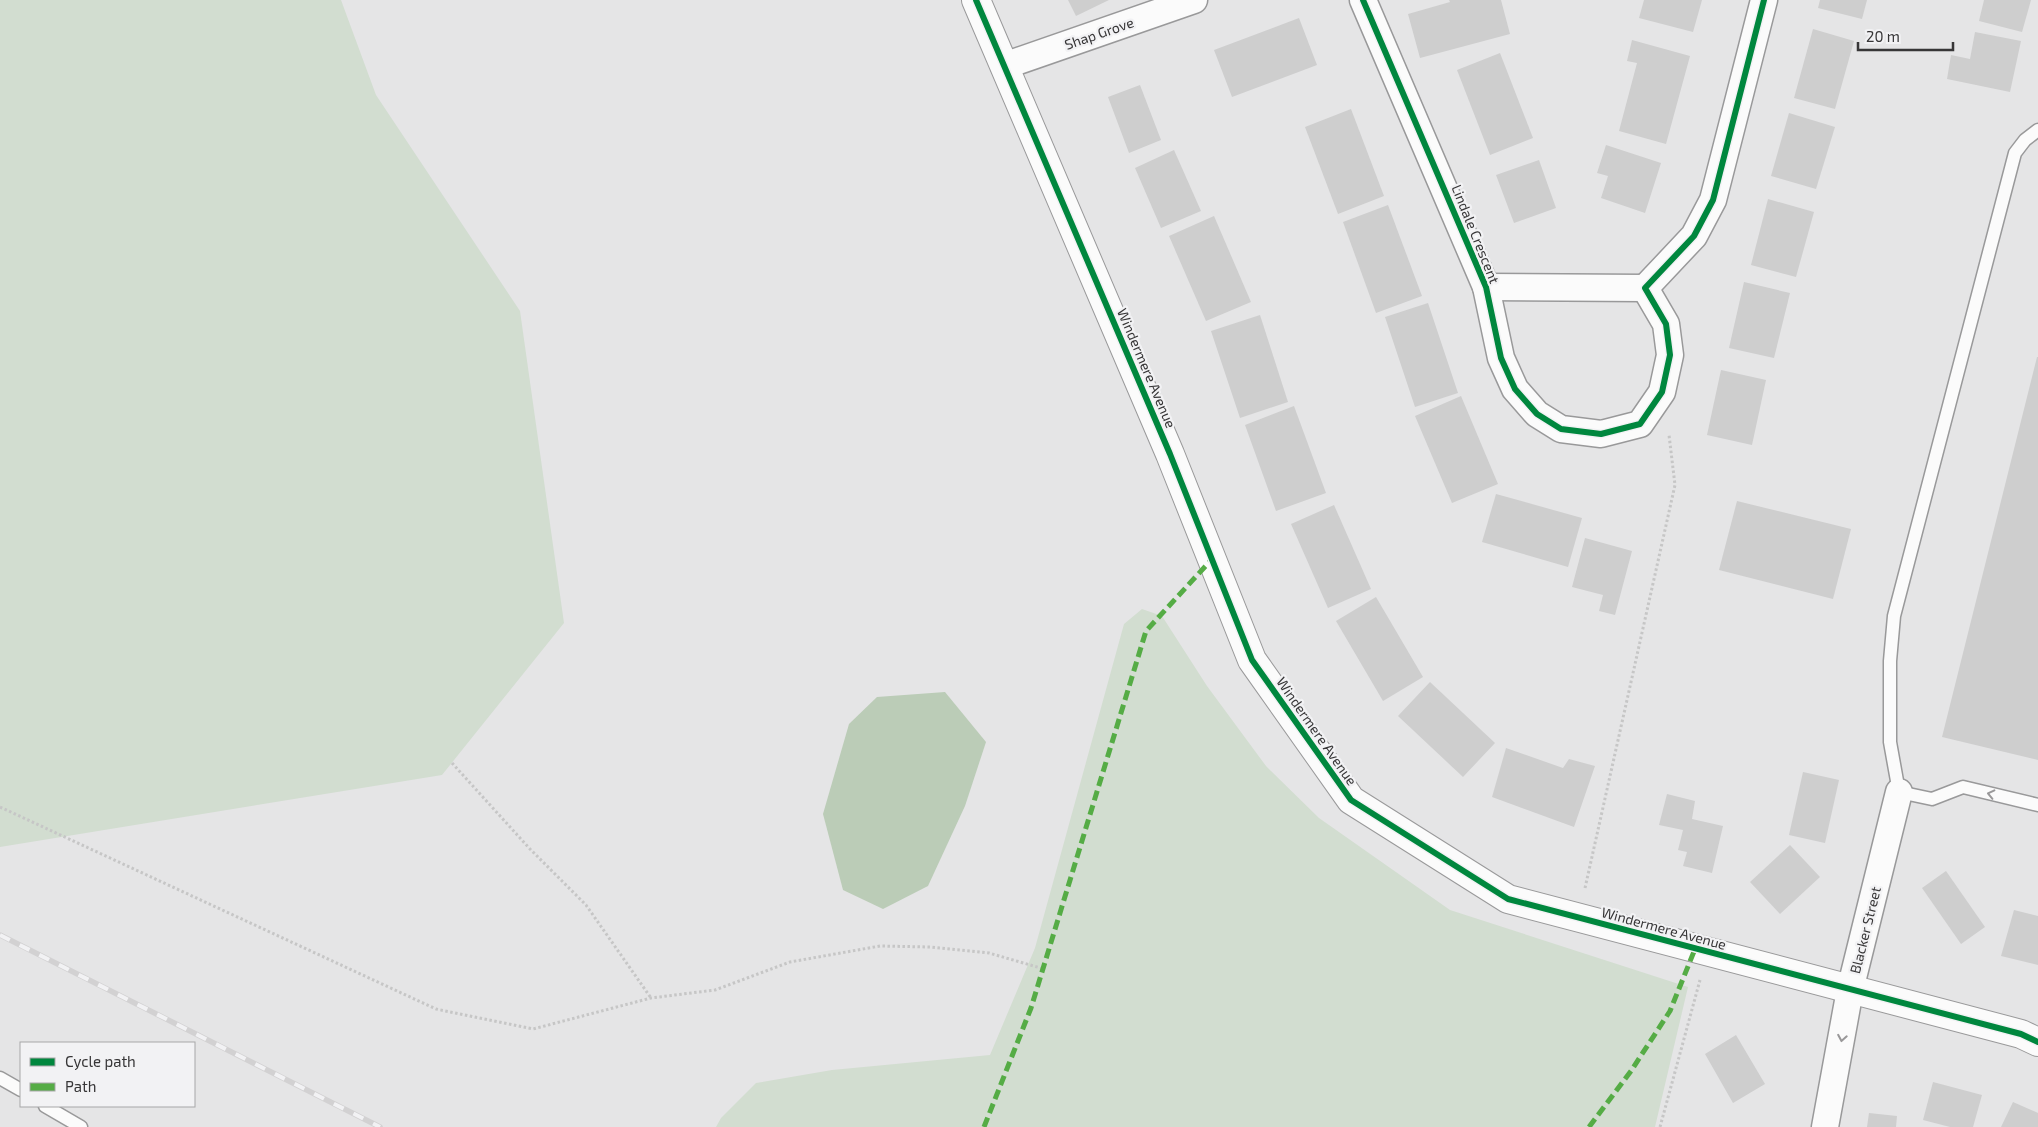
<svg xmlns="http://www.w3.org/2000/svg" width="2038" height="1127" viewBox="0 0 2038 1127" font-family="'Exo 2',sans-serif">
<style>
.green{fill:#d2ddd0}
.forest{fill:#bbccb7}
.building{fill:#cecece}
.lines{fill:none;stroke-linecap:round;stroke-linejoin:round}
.service-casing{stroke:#99999a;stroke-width:15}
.minor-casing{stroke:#99999a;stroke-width:29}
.tertiary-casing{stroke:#99999a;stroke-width:30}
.path{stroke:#c6c6c6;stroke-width:3;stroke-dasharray:2.5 2.5;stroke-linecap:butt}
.service{stroke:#fbfbfb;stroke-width:12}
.minor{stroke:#fbfbfb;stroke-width:26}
.tertiary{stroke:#fbfbfb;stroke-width:28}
.rail-casing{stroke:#d2d1d2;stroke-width:5.5}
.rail{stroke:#f2f2f4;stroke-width:4;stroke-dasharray:11;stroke-linecap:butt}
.quiet{stroke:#55ac45;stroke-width:5;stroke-dasharray:10 5;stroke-linecap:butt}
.cycleway-casing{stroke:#f2f2f4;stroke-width:9}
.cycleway{stroke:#00873e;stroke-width:6}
.oneway{stroke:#999899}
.labels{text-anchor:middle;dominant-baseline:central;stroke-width:4.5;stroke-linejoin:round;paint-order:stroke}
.street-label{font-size:14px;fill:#373637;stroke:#f2f2f4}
</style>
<rect width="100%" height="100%" fill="#e5e5e6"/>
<g class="green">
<path d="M0 0H341L376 95 520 311 564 623 442 775 0 847Z"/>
<path d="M1142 609 1162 616 1207 686 1266 766 1319 818 1450 910 1688 987 1655 1127H716L721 1118 756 1083 832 1070 990 1055 1035 948 1124 624Z"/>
</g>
<path class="forest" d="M945 692 986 742 965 806 928 886 883 909 843 890 823 814 849 724 877 697Z"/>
<g class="building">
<path d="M1068 0H1109L1076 16Z"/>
<path d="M1449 0H1501L1510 34 1420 58 1408 14 1450 2Z"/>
<path d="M1644 0H1702L1693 32 1639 18Z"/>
<path d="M1820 0H1867L1862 19 1818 8Z"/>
<path d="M1984 0H2031L2022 32 1979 21Z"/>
<path d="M1299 18 1317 65 1232 97 1214 50Z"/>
<path d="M1813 29 1854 41 1835 109 1794 98Z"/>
<path d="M1975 32 2021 41 2010 92 1947 79 1951 55 1970 59Z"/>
<path d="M1632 40 1690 56 1666 144 1619 131 1637 63 1627 61Z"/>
<path d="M1500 53 1533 138 1490 155 1457 70Z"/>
<path d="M1140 85 1161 140 1129 153 1108 97Z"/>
<path d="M1351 109 1384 196 1338 214 1305 127Z"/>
<path d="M1789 113 1835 127 1816 189 1771 176Z"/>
<path d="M1606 145 1661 163 1645 213 1601 198 1608 176 1597 173Z"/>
<path d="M1174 150 1201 211 1161 228 1135 168Z"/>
<path d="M1539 160 1556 208 1514 223 1496 175Z"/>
<path d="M1768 199 1814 212 1796 277 1751 265Z"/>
<path d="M1388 205 1422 296 1376 313 1343 222Z"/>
<path d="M1214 216 1251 302 1206 321 1169 236Z"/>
<path d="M1744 282 1790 293 1774 358 1729 348Z"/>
<path d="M1428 303 1458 393 1415 407 1385 317Z"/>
<path d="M1260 315 1288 402 1240 418 1211 331Z"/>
<path d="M2037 357H2038V760L1942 737Z"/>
<path d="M1721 370 1766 380 1752 445 1707 435Z"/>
<path d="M1461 396 1498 484 1452 503 1415 416Z"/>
<path d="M1294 406 1326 493 1276 511 1245 425Z"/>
<path d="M1496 494 1582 518 1568 567 1482 542Z"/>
<path d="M1737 501 1851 529 1833 599 1719 570Z"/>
<path d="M1334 505 1371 589 1328 608 1291 524Z"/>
<path d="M1585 538 1632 551 1615 615 1599 611 1603 595 1572 587Z"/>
<path d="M1376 597 1423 677 1383 701 1336 621Z"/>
<path d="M1430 682 1495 743 1463 777 1398 716Z"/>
<path d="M1506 748 1563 768 1569 759 1595 766 1574 827 1492 797Z"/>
<path d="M1803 772 1839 780 1825 843 1789 835Z"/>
<path d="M1667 794 1695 801 1692 819 1723 826 1712 873 1683 866 1687 852 1678 850 1683 830 1659 825Z"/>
<path d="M1790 845 1820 877 1780 914 1750 882Z"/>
<path d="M1946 871 1985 927 1961 944 1922 888Z"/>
<path d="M2014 910 2038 916V965L2001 956Z"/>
<path d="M1736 1035 1765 1084 1733 1103 1705 1054Z"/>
<path d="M1933 1082 1982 1095 1973 1127H1950L1923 1120Z"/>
<path d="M2013 1102 2038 1113V1127H2001Z"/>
<path d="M1869 1113 1897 1116 1896 1127H1867Z"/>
</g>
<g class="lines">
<g class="service-casing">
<g id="service">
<path d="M2038 130 2025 140 2015 153 1894 616 1890 661V742L1899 792 1932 799 1963 787 2038 805"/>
<path d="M0 1078 21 1090"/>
<path d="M45 1106 81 1127"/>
</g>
</g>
<g class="minor-casing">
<g id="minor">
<path d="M1363 0 1486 287 1501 358 1515 389 1537 414 1561 429 1601 434 1640 424 1662 392 1670 355 1666 324 1645 288 1694 236 1713 200 1764 0"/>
<path d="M1004 66 1194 0"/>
<path d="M1486 287 1645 288"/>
<path d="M1825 1127 1850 990 1899 792"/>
</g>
</g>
<g class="tertiary-casing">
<path id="tertiary" d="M976 0 1170 454 1252 660 1351 800 1508 899 2021 1034 2038 1042"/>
</g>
<g class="path">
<path d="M452 763 530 849 586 905 651 998"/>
<path d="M0 807 436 1009 533 1029 651 998 715 990 790 962 880 946 931 947 989 953 1044 969"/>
<path d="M1585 888 1675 485 1669 435"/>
<path d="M1660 1127 1700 980"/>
</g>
<use href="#service" class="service"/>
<use href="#minor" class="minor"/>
<use href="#tertiary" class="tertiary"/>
<g class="rail-casing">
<path id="rail" d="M0 935 380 1127"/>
</g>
<use href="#rail" class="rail"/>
<g class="quiet">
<path d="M984 1127 1031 1008 1146 631 1212 559"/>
<path d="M1589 1127 1631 1071 1670 1011 1695 949"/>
</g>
<g class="cycleway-casing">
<g id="cycleway">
<path d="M976 0 1170 454 1252 660 1351 800 1508 899 2021 1034 2038 1042"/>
<path d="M1363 0 1486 287 1501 358 1515 389 1537 414 1561 429 1601 434 1640 424 1662 392 1670 355 1666 324 1645 288 1694 236 1713 200 1764 0"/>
</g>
</g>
<use href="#cycleway" class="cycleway"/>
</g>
<defs><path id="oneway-chevron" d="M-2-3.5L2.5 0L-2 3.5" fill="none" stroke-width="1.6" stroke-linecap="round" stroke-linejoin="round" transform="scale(1.25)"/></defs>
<g class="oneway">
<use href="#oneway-chevron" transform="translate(1991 794) rotate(-167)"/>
<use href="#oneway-chevron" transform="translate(1842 1038) rotate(100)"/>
</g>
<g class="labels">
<g class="street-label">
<text transform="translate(1099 33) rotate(-19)">Shap Grove</text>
<text transform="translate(1476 234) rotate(68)">Lindale Crescent</text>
<text transform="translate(1147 368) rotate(67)">Windermere Avenue</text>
<text transform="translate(1317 731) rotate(55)">Windermere Avenue</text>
<text transform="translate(1664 928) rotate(15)">Windermere Avenue</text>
<text transform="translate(1865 930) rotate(-76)">Blacker Street</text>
</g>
</g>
<rect x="20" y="1042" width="175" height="65" fill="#f2f2f4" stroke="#a7a7a8"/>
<rect x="30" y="1058" width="25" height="8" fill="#00873e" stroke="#a7a7a8"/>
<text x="65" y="1067" font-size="15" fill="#373637">Cycle path</text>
<rect x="30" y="1083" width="25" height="8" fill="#55ac45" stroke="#a7a7a8"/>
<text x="65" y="1092" font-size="15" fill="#373637">Path</text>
<path d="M1858 42v8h95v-8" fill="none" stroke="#373637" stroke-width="2.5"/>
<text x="1866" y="42" font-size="15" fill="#373637" stroke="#f2f2f4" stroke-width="4" paint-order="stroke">20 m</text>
</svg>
